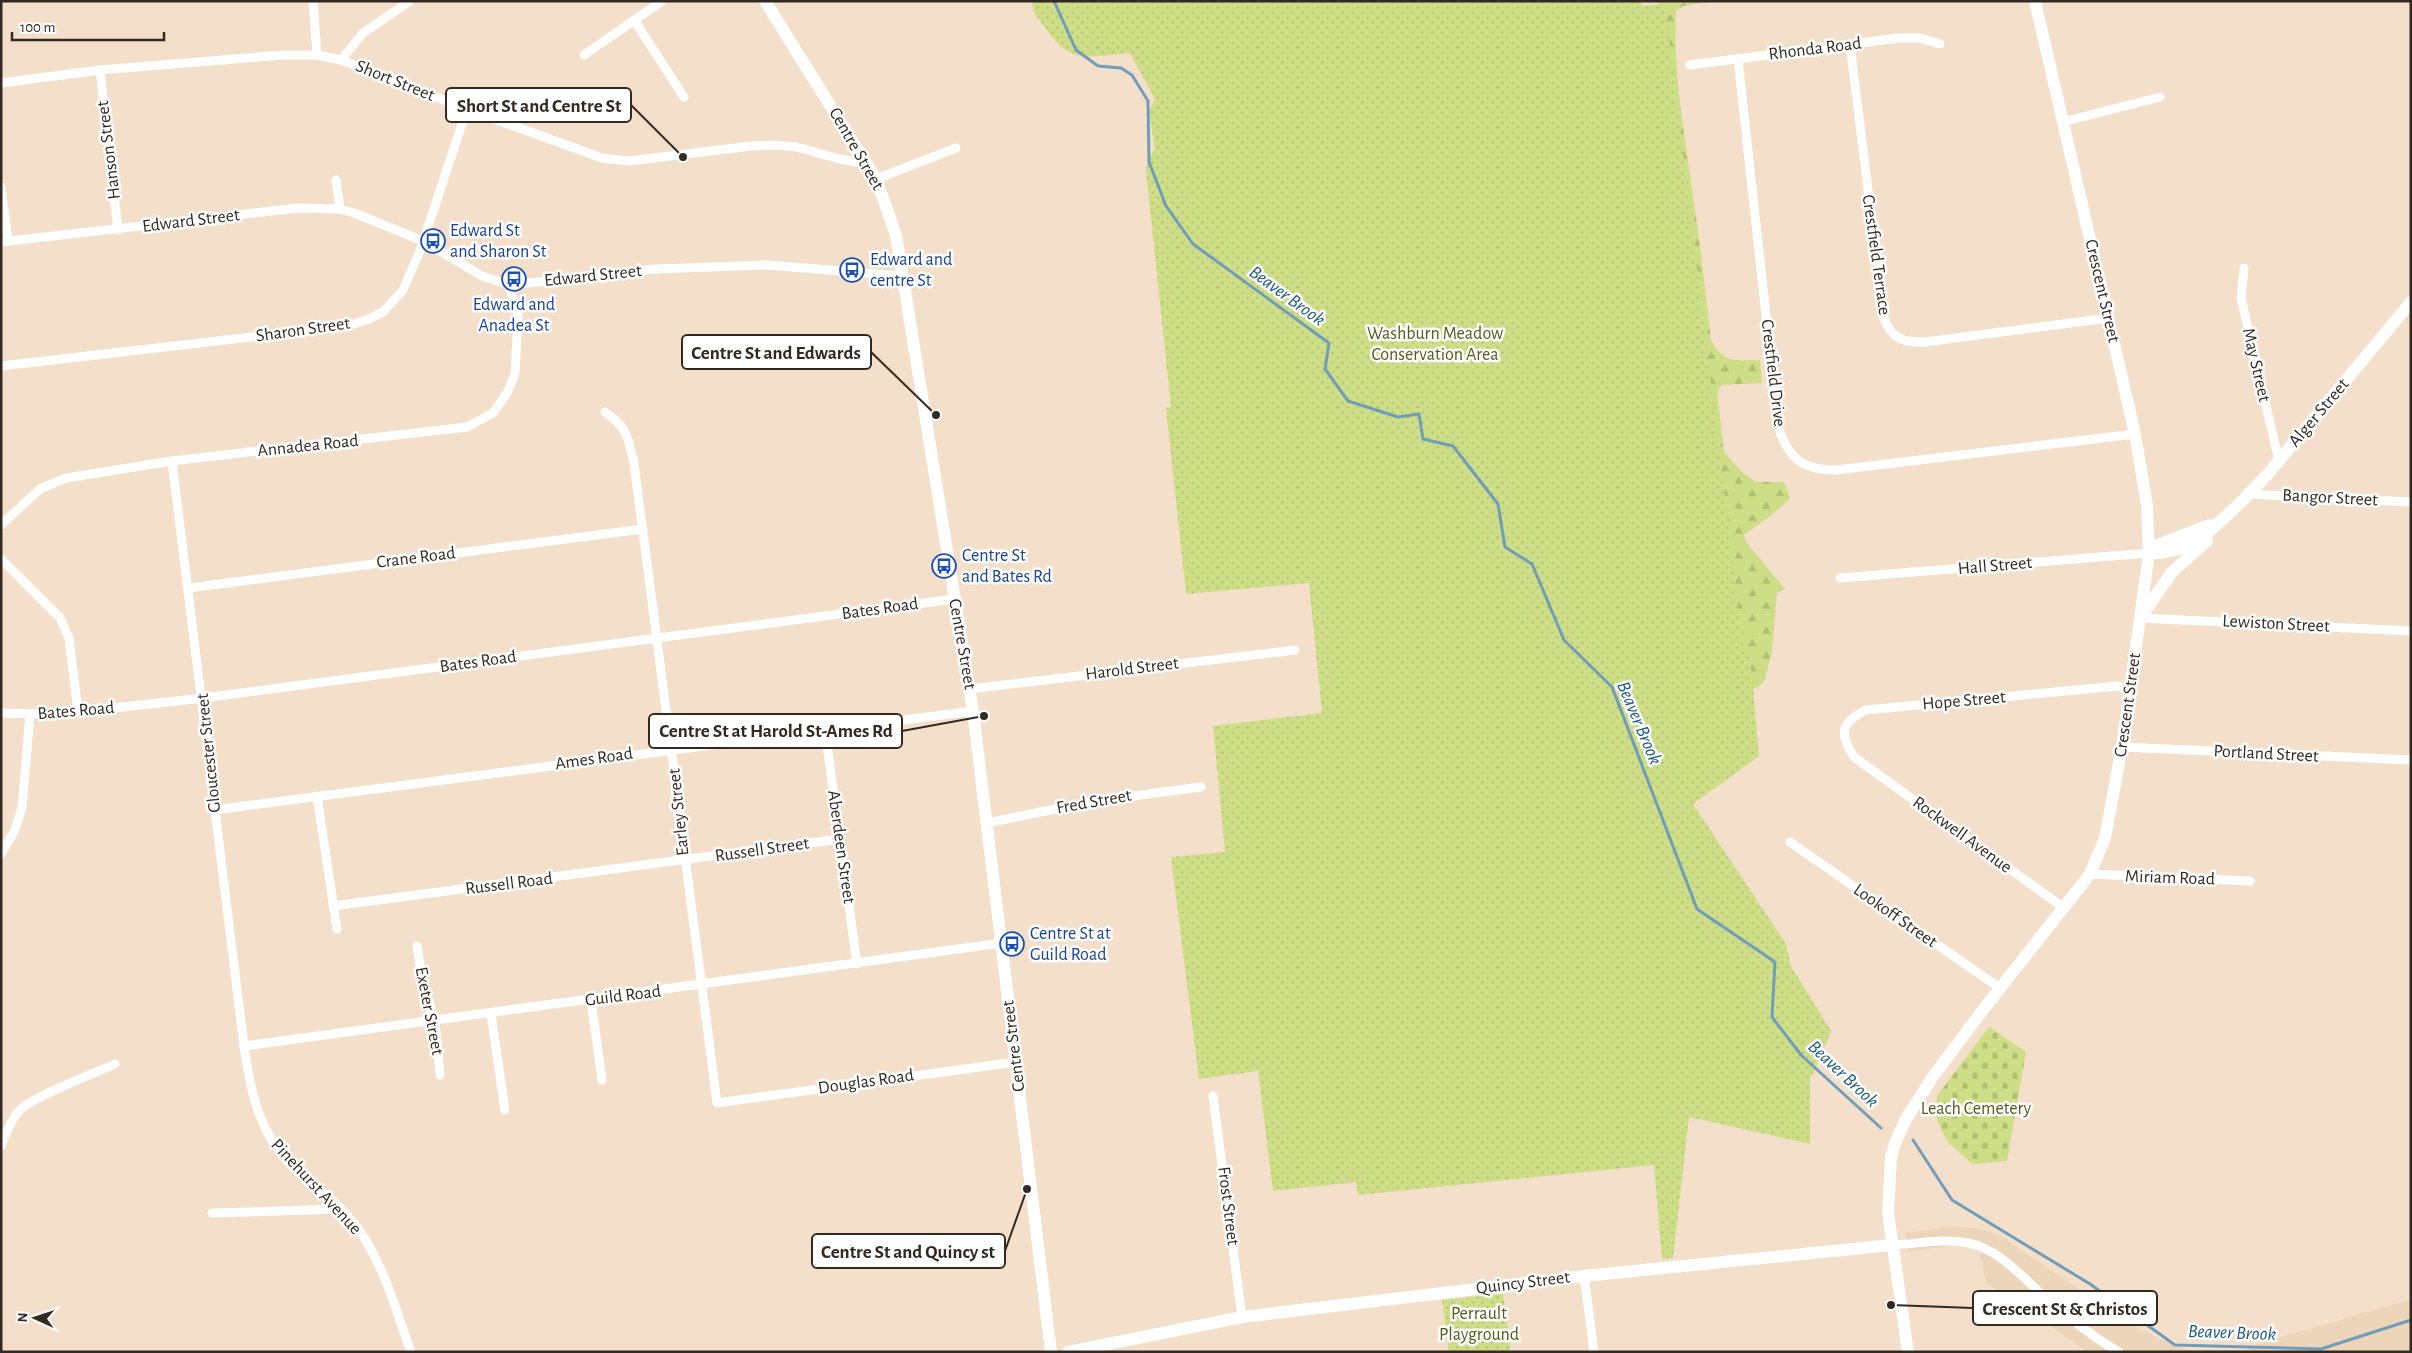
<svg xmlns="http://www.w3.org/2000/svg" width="2412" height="1353" viewBox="0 0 2412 1353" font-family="'Alegreya Sans',sans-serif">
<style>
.built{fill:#edd5b9}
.forest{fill:url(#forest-firs)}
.cemetery{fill:url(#cemetery-stones)}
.park{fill:url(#park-dots)}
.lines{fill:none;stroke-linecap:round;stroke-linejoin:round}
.stream{stroke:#719dbc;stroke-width:3}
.minor{stroke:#fff;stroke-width:9}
.secondary{stroke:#fff;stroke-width:12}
.labels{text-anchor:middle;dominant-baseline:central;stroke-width:5;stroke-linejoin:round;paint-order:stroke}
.street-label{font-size:18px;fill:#322a22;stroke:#fff}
.transit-label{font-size:18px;fill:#164399;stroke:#fff;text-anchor:start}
.park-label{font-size:18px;fill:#535c1a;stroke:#fff}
.water-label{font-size:19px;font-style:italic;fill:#1b5a81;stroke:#fff}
.leader{fill:none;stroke:#322a22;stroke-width:2}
.callout-dot{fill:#322a22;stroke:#fff;stroke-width:2}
.callout{fill:#fff;stroke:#322a22;stroke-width:2}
.callout-label{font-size:19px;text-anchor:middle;font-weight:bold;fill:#322a22}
</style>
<defs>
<pattern id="forest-firs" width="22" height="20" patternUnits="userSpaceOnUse" patternTransform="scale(1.25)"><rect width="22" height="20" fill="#cede86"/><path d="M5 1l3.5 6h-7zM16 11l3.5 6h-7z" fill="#b1bf73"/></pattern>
<pattern id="cemetery-stones" width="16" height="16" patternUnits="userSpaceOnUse" patternTransform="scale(1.25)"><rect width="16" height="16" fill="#cede86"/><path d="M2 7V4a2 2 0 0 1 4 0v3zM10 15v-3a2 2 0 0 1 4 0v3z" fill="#b1bf73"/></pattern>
<pattern id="park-dots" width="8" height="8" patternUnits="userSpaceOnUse" patternTransform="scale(1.25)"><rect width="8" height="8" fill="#cede86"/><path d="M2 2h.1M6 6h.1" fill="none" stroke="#b1bf73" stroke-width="1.8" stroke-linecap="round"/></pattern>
</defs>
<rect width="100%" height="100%" fill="#f4e0ca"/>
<g class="built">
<path d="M1951 1227 1976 1228 1998 1234 2132 1325 2158 1338 2194 1352H2088L1986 1283 1980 1252 1970 1248 1951 1246 1908 1251 1905 1233Z"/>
<path d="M2411 1299V1352H2232L2246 1350 2255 1345Z"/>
</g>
<path class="forest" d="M1659 1H1714L1683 6 1676 11C1673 68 1683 125 1691 182 1699 234 1705 287 1711 340 1723 364 1736 360 1760 360L1762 383 1722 385 1717 392 1724 452 1739 469 1755 482H1784L1790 498C1777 513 1760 522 1744 535L1746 542 1785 589 1777 592 1772 651 1765 679 1760 686 1741 695 1657 24Z"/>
<path class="cemetery" d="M1989 1027 2026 1052 2007 1161 1972 1164 1949 1143 1943 1133 1937 1120V1096Z"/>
<g class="park">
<path d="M1033 1H1641L1642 6 1665 4 1744 655H1750L1759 756 1693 804 1786 944 1791 966 1831 1031 1814 1072 1810 1078V1144L1689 1117 1673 1258 1662 1259 1654 1165 1358 1195 1356 1182 1273 1191 1258 1071 1199 1079 1171 857 1225 852 1213 726 1322 713 1309 583 1186 594 1166 408 1171 407 1146 171 1148 158 1155 150 1149 111 1155 99 1130 53C1086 56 1072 67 1043 25 1038 18 1031 11 1033 1Z"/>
<path d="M1503 1294 1511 1352H1449L1442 1300Z"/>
</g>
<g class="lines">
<g class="stream">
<path d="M1054 1 1076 50 1098 66 1121 68 1132 75 1148 101 1149 162 1166 206 1193 244 1329 343 1325 369 1348 401 1398 417 1419 414 1423 439 1453 446 1498 504 1505 547 1532 564 1564 640 1612 687 1697 909 1775 962 1772 1017 1801 1055 1881 1128"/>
<path d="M1913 1140 1952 1200 2090 1284 2175 1345 2321 1349 2411 1320"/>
</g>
<g class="minor">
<path d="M313 1 317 55"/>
<path d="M634 20 684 97"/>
<path d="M1850 44 1884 319C1892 339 1904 343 1925 342L2109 318"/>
<path d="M584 55 662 1"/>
<path d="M1738 59 1778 426C1788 458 1802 470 1836 470L2135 434"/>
<path d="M341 60 363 33 410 1"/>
<path d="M1690 65 1899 38H1920L1940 44"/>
<path d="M100 70 118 230"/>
<path d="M1 83 100 70 283 55H317L341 60 467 109 602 158 629 161 751 146 774 145 797 147 839 159 867 164"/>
<path d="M2063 122 2160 97"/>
<path d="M876 179 956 148"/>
<path d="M336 180 340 209"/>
<path d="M1 187 8 241"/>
<path d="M1 242 298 208 340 209 354 213 423 241 482 276 509 285 656 269 767 265 902 276"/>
<path d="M2244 268 2241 298 2279 461"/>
<path d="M1 366 347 326 369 319 384 311 403 290 420 251 467 109"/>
<path d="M605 412C627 427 628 438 634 463L717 1103 1016 1062"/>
<path d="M172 461 244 1046C251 1096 261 1141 301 1174 322 1191 343 1208 359 1230 384 1265 396 1311 411 1352"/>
<path d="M2248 494 2411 502"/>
<path d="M1 525 40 489 66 478 172 461 467 427 493 413 507 393 515 374 518 315 509 285"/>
<path d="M1 559 60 618 69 638 78 711"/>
<path d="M1840 578 2149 553"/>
<path d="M189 588 643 529"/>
<path d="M2140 618 2411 631"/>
<path d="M970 689 1295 650"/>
<path d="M1 713C69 716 136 705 203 698L954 599"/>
<path d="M825 730 857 964"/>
<path d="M2122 747 2411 760"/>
<path d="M317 796 337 929"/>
<path d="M214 810 973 711"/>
<path d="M987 823 1095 801 1201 787"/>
<path d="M1790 842 2001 989"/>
<path d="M1 854 14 832 22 808 30 714"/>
<path d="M2090 874 2250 881"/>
<path d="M333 906 840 839"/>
<path d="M2064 908 1854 757C1839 734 1840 723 1866 710L2118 686 2130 690"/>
<path d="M417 946 422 978 435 1022 440 1075"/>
<path d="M591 1000 602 1080"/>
<path d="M491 1014 505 1110"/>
<path d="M244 1046 1002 943"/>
<path d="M1213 1096 1242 1317"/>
<path d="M1 1146C6 1134 10 1121 19 1111 31 1097 95 1073 115 1064"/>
<path d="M212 1213 341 1209"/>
<path d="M1892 1245C1917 1244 1943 1238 1968 1243 1999 1249 2022 1277 2045 1297 2068 1317 2092 1337 2119 1352"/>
<path d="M1584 1276 1594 1352"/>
</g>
<g class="secondary">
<path d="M765 1 876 179 896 235 973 711 1051 1352"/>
<path d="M2149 553H2161L2183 548 2201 539 2239 504 2267 475 2411 302"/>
<path d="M2149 553 2160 544 2209 525"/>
<path d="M2143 614 2172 572 2207 541"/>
<path d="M1068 1352 1242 1317 1584 1276 1892 1245"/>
<path d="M1908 1352 1888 1212 1891 1157 1896 1141 1906 1119 1932 1078 1979 1015 2090 874 2105 838 2122 747 2149 553 2147 505 2135 434 2035 1"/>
</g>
</g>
<defs>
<g id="bus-ring" transform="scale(1.25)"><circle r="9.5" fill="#fff" stroke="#1a4fb4" stroke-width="1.5"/><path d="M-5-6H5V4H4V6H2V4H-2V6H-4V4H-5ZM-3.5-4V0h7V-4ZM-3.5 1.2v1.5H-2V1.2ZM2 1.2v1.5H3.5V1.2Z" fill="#1a4fb4"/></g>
</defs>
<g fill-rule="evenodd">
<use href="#bus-ring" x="433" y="241"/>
<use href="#bus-ring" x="852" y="270"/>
<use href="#bus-ring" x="514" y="279"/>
<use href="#bus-ring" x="944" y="566"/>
<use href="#bus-ring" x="1012" y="944"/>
</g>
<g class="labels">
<g class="street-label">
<text transform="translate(1815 49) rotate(-7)">Rhonda Road</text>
<text transform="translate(395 81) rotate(22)">Short Street</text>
<text transform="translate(856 149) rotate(60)">Centre Street</text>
<text transform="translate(109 150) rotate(-97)">Hanson Street</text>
<text transform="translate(191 221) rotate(-7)">Edward Street</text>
<text transform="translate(1876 255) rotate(82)">Crestfield Terrace</text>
<text transform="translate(593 276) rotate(-6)">Edward Street</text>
<text transform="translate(2102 291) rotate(77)">Crescent Street</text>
<text transform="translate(303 330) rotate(-8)">Sharon Street</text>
<text transform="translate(2256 365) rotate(77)">May Street</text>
<text transform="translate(1773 373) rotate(83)">Crestfield Drive</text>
<text transform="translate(2319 413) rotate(-50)">Alger Street</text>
<text transform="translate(308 446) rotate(-6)">Annadea Road</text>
<text transform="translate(2330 498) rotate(3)">Bangor Street</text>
<text transform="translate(416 558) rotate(-7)">Crane Road</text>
<text transform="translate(1995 566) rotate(-5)">Hall Street</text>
<text transform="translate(880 609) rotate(-8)">Bates Road</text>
<text transform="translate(2276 624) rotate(3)">Lewiston Street</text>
<text transform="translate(962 644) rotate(80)">Centre Street</text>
<text transform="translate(478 662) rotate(-8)">Bates Road</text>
<text transform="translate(1132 669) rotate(-7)">Harold Street</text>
<text transform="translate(1964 701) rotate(-5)">Hope Street</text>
<text transform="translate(2128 705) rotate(-82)">Crescent Street</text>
<text transform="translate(76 711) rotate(-5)">Bates Road</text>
<text transform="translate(209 753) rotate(-96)">Gloucester Street</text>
<text transform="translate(2266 754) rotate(3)">Portland Street</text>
<text transform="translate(594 759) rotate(-8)">Ames Road</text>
<text transform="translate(1094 802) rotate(-10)">Fred Street</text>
<text transform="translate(679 812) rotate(-96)">Earley Street</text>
<text transform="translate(1962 835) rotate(36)">Rockwell Avenue</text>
<text transform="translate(841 847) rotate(82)">Aberdeen Street</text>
<text transform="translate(762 850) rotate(-8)">Russell Street</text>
<text transform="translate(2170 878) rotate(2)">Miriam Road</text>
<text transform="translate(509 884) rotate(-7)">Russell Road</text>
<text transform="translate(1895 916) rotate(35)">Lookoff Street</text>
<text transform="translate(623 996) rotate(-7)">Guild Road</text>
<text transform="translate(429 1011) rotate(79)">Exeter Street</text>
<text transform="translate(1014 1046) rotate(-97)">Centre Street</text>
<text transform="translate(866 1082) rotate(-8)">Douglas Road</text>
<text transform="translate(316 1187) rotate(47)">Pinehurst Avenue</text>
<text transform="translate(1228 1206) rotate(83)">Frost Street</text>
<text transform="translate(1523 1283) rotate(-7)">Quincy Street</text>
</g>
<g class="transit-label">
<text x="450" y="231">Edward St<tspan x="450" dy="21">and Sharon St</tspan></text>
<text x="870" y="260">Edward and<tspan x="870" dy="21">centre St</tspan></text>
<text x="514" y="305" text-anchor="middle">Edward and<tspan x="514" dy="21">Anadea St</tspan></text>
<text x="962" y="556">Centre St<tspan x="962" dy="21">and Bates Rd</tspan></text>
<text x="1030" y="934">Centre St at<tspan x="1030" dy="21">Guild Road</tspan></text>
</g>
<g class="park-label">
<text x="1435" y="334">Washburn Meadow<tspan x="1435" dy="21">Conservation Area</tspan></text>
<text x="1976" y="1109">Leach Cemetery</text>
<text x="1479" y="1314">Perrault<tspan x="1479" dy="21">Playground</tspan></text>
</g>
<g class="water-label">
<text transform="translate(1287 296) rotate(36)">Beaver Brook</text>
<text transform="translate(1639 723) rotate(67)">Beaver Brook</text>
<text transform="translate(1843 1074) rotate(43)">Beaver Brook</text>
<text transform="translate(2232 1333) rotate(2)">Beaver Brook</text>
</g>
</g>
<path class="leader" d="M683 157L631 105M936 415L871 352M984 716L902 731M1027 1189L1005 1251M1891 1305L1973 1308"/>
<g class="callout-dot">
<circle cx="683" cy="157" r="5"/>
<circle cx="936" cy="415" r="5"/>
<circle cx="984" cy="716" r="5"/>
<circle cx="1027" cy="1189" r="5"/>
<circle cx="1891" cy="1305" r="5"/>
</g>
<g class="callout">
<rect x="446" y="88" width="185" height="34" rx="5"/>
<rect x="682" y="335" width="189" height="34" rx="5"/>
<rect x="649" y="714" width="253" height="34" rx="5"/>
<rect x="812" y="1234" width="193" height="34" rx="5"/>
<rect x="1973" y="1291" width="184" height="34" rx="5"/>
</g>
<g class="callout-label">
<text x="539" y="112">Short St and Centre St</text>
<text x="776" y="359">Centre St and Edwards</text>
<text x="776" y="737">Centre St at Harold St-Ames Rd</text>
<text x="908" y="1258">Centre St and Quincy st</text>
<text x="2065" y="1315">Crescent St &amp; Christos</text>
</g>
<rect width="2412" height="1353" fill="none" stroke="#322a22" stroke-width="5"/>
<g transform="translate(35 1318) rotate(273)" stroke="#ffffff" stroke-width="4" paint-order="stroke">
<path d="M0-4L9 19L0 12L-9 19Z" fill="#322a22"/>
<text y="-8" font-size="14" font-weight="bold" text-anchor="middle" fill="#322a22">N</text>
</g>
<path d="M12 32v8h152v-8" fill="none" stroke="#322a22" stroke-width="2.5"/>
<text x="20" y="32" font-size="15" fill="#322a22" stroke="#ffffff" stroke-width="4" paint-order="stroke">100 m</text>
</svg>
